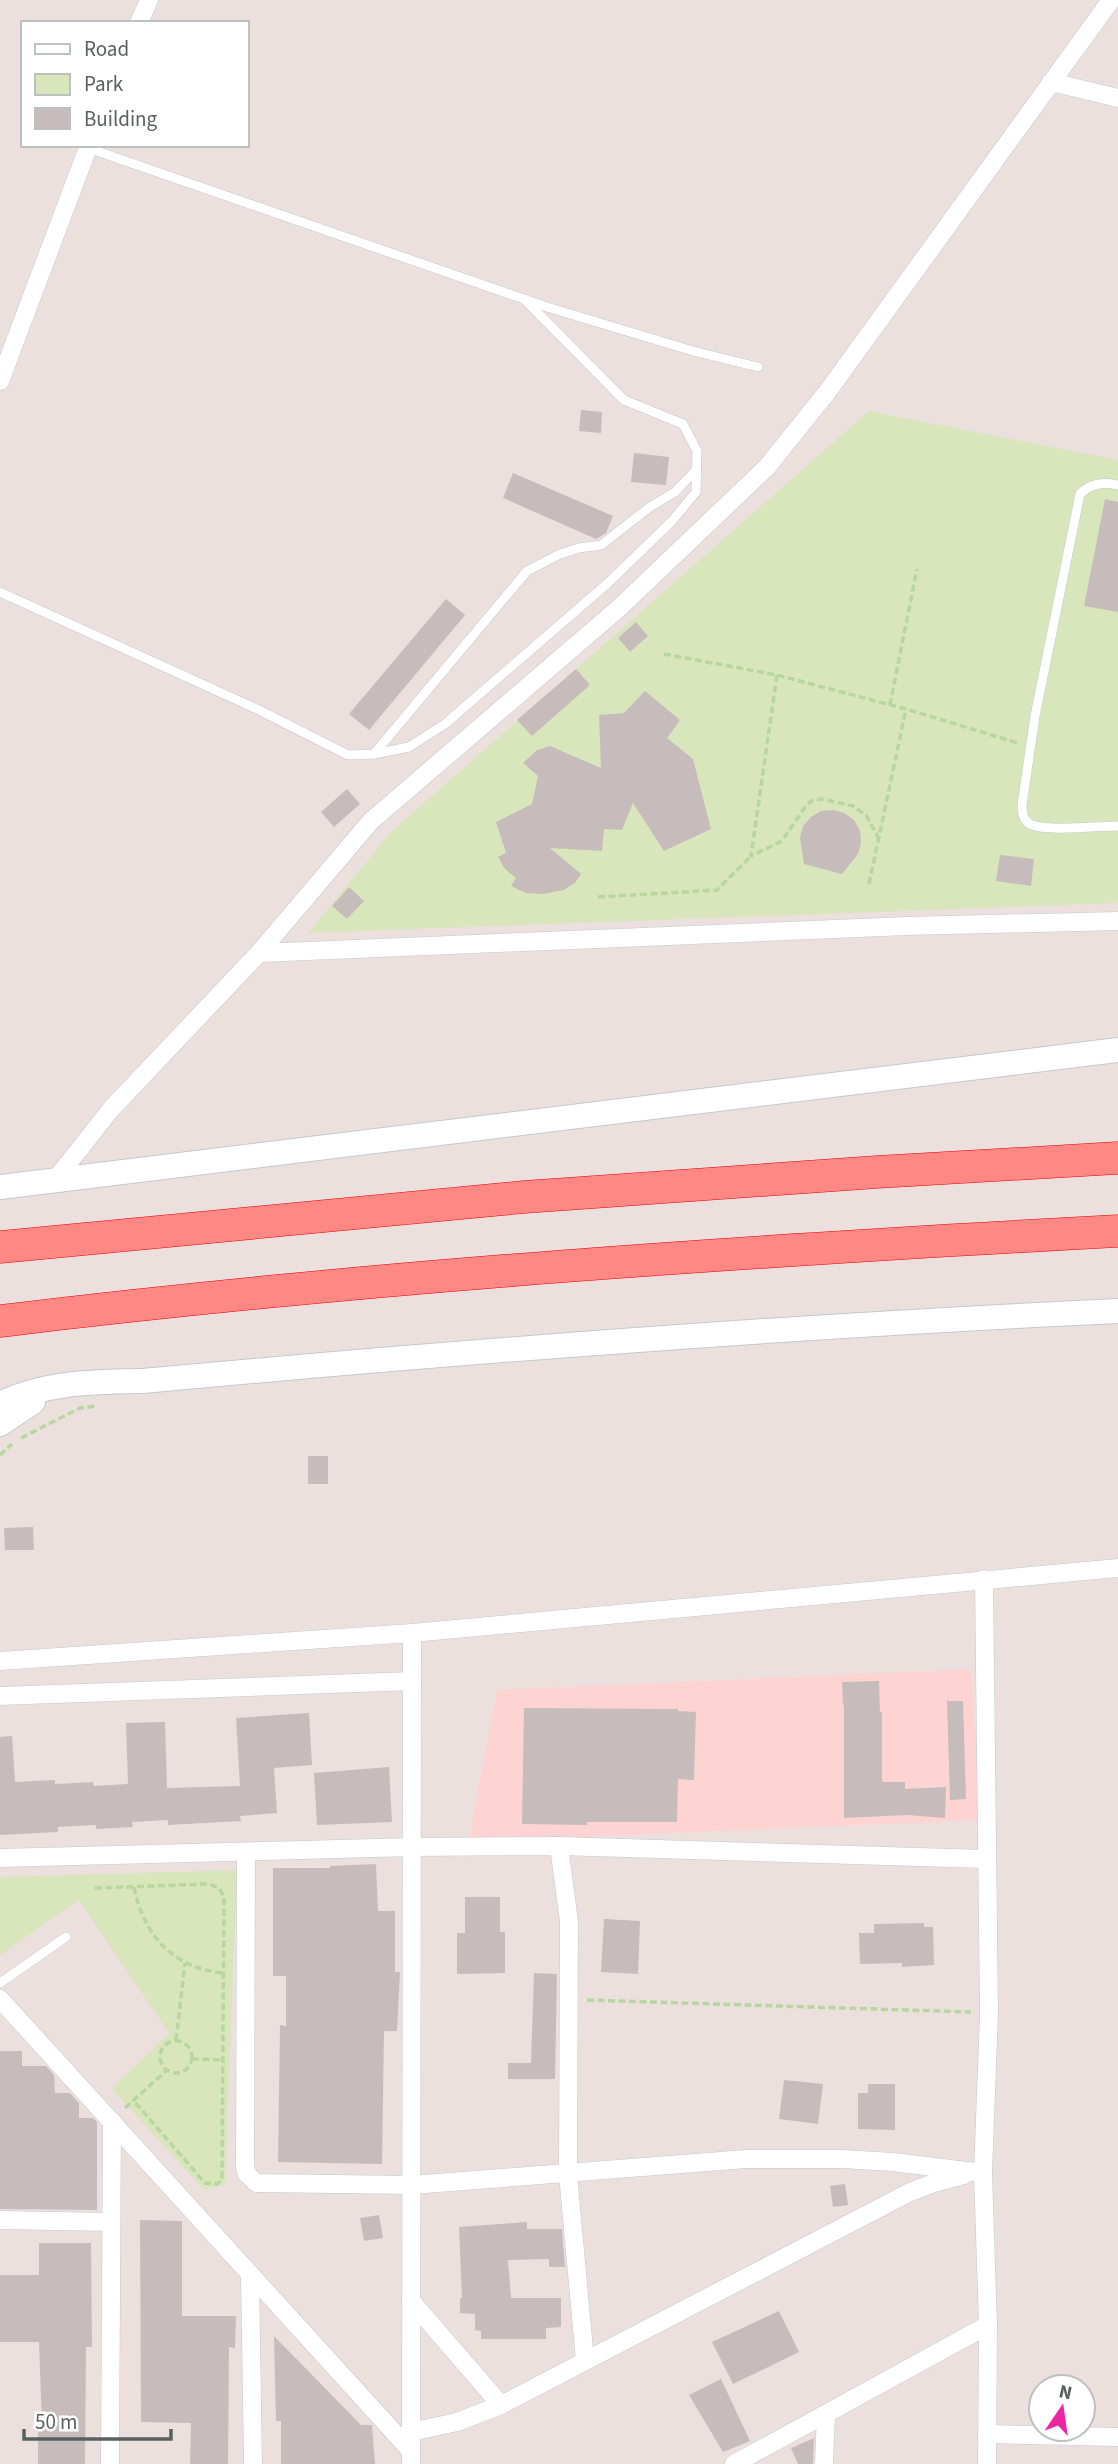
<svg xmlns="http://www.w3.org/2000/svg" width="1118" height="2464" viewBox="0 0 1118 2464" font-family="'Source Sans 3',sans-serif">
<style>
.commercial{fill:#fed4d2}
.green{fill:#d9e5bb}
.building{fill:#c7bcbc}
.lines{fill:none;stroke-linecap:round;stroke-linejoin:round}
.lane-casing{stroke:#c1c9c9;stroke-width:10}
.street-casing{stroke:#c1c9c9;stroke-width:19}
.secondary-casing{stroke:#c1cbca;stroke-width:26}
.highway-casing{stroke:#eb0006;stroke-width:33}
.path{stroke:#b7d79e;stroke-width:3.5;stroke-dasharray:7 3.5;stroke-linecap:butt}
.lane{stroke:#fff;stroke-width:9}
.street{stroke:#fff;stroke-width:18}
.secondary{stroke:#fff;stroke-width:24}
.highway{stroke:#ff8884;stroke-width:32}
</style>
<rect width="100%" height="100%" fill="#ece0df"/>
<path class="commercial" d="M972 1669 979 1820 468 1842 497 1690Z"/>
<g class="green">
<path d="M869 411 1118 460V903L308 933 391 832Z"/>
<path d="M237 1870 225 2184 204 2190 112 2089 169 2033 79 1900 0 1955V1877Z"/>
</g>
<g class="building">
<path d="M581 410 602 412 601 433 579 431Z"/>
<path d="M634 453 669 457 666 485 631 482Z"/>
<path d="M513 473 613 516 606 533 596 539 503 498Z"/>
<path d="M1105 499 1118 502V612L1084 606Z"/>
<path d="M446 599 465 615 369 730 349 714Z"/>
<path d="M636 622 648 636 630 652 618 638Z"/>
<path d="M576 669 590 685 532 736 517 720Z"/>
<path d="M645 691 680 720 667 738 693 759 711 829 664 851 633 803 622 830 604 829 602 851 550 848 581 874 575 883 564 890 543 894 526 893 511 886 516 878 505 869 498 857 506 853 496 822 532 804 538 776 523 763 537 750 550 746 601 768 599 715 624 713Z"/>
<path d="M347 789 360 804 334 827 321 812Z"/>
<path d="M833 810 844 813 854 820 860 831 861 843 858 854 842 874 804 864 800 838 803 826 811 817 821 811Z"/>
<path d="M1000 855 1034 859 1031 886 996 881Z"/>
<path d="M349 887 364 901 347 919 332 906Z"/>
<rect x="308" y="1456" width="20" height="28"/>
<path d="M33 1527 34 1550H5L4 1528Z"/>
<path d="M879 1681 880 1712H882V1782H905V1789L946 1787 945 1818 907 1815 844 1818V1705H843L842 1682Z"/>
<path d="M947 1701H963L966 1799 950 1800Z"/>
<path d="M524 1708 678 1709V1711L696 1712 694 1780 678 1779 677 1822H587V1825L522 1824Z"/>
<path d="M309 1713 312 1765 274 1768 277 1813 240 1816 241 1821 168 1825V1820L132 1822 133 1827 96 1829V1825L58 1827V1832L0 1835V1737L12 1736 15 1782 55 1780V1784L93 1782 94 1786 128 1784 126 1723 165 1722 167 1788 240 1786 236 1718Z"/>
<path d="M389 1767 392 1822 317 1825 314 1773Z"/>
<path d="M376 1864 378 1911H395V1972H400L397 2031H384L382 2164 278 2162 280 2025 286 2026V1976H273V1868H330V1866Z"/>
<path d="M465 1897H500V1932H505V1973L457 1974V1933H465Z"/>
<path d="M604 1919 640 1921 638 1974 601 1972Z"/>
<path d="M924 1923V1927H933L934 1965 902 1967V1963L860 1964 859 1933H874V1924Z"/>
<path d="M534 1973 557 1974 555 2079H508V2063H531Z"/>
<path d="M0 2051H22V2066H46L54 2075 55 2093H70L79 2103V2118H93L97 2122V2210L0 2209Z"/>
<path d="M784 2080 823 2084 818 2124 779 2119Z"/>
<path d="M868 2084H895V2130L858 2129V2093H868Z"/>
<path d="M845 2184 848 2205 833 2207 830 2186Z"/>
<path d="M379 2215 383 2238 364 2241 360 2218Z"/>
<path d="M140 2220 182 2221V2316H236L235 2348 229 2347 228 2464H190L191 2423 141 2422Z"/>
<path d="M527 2222V2229H562L565 2267H549V2259L508 2260 511 2298H561V2327L546 2328V2339H481V2331L475 2330V2314L460 2313V2298H462L459 2227Z"/>
<path d="M39 2243H91L92 2347H86L85 2464H38V2426H42L39 2342H0V2275H39Z"/>
<path d="M779 2311 799 2352 733 2384 712 2342Z"/>
<path d="M274 2336 361 2425H372L375 2464H281V2421H276Z"/>
<path d="M721 2379 750 2441 723 2452 689 2395Z"/>
<path d="M814 2438 813 2464H798L791 2448Z"/>
</g>
<g class="lines">
<g class="lane-casing">
<g id="lane">
<path d="M88 148 547 307 693 351 758 367"/>
<path d="M1118 485C1103 482 1091 483 1080 494L1035 716 1022 805C1022 813 1023 820 1030 824 1045 832 1099 826 1118 826"/>
<path d="M0 592 259 710 348 755 374 754 409 747 445 724 608 583 672 521 696 492 697 451 683 424 624 400 525 300"/>
<path d="M374 754 527 571 560 554 579 548 601 545 650 507 675 492 696 470"/>
<path d="M0 1983 66 1937"/>
</g>
</g>
<g class="street-casing">
<g id="street">
<path d="M139 23 149 0"/>
<path d="M1051 82 1118 98"/>
<path d="M0 381 89 145"/>
<path d="M259 953 907 926 1118 921"/>
<path d="M55 1180 112 1108 259 953 371 821 619 608 767 467 828 391 1111 0"/>
<path d="M984 1579 989 2013 983 2173 988 2325 987 2464"/>
<path d="M0 1661 412 1633 1118 1568"/>
<path d="M0 1696 412 1681"/>
<path d="M559 1846 569 1922 568 2174 585 2361"/>
<path d="M246 1852 245 2167 247 2174 256 2183 412 2185 746 2159H842L893 2162 983 2173"/>
<path d="M0 1858 412 1847 559 1846 985 1859"/>
<path d="M0 1999 411 2451"/>
<path d="M0 2220 111 2222"/>
<path d="M250 2275 253 2464"/>
<path d="M411 2301 501 2405"/>
<path d="M411 2432 457 2422 501 2405 910 2192 934 2183 964 2175"/>
<path d="M987 2434 1118 2437"/>
<path d="M110 2464 112 2121"/>
<path d="M411 2464 412 1633"/>
<path d="M734 2464 988 2325"/>
<path d="M824 2464 826 2414"/>
</g>
</g>
<g class="secondary-casing">
<g id="secondary">
<path d="M0 1187 1118 1050"/>
<path d="M0 1404C45 1382 93 1382 143 1381 468 1351 792 1326 1118 1311"/>
<path d="M0 1424 33 1402"/>
</g>
</g>
<g class="highway-casing">
<g id="highway">
<path d="M0 1247 524 1197 877 1172 1118 1158"/>
<path d="M0 1321C371 1276 745 1251 1118 1231"/>
</g>
</g>
<g class="path">
<path d="M664 654 777 675 906 709 1018 743"/>
<path d="M777 675 751 856 782 841 805 807 811 801 822 799 853 806 866 815 879 839"/>
<path d="M890 705 917 569"/>
<path d="M869 884 906 709"/>
<path d="M598 897 717 890 751 856"/>
<path d="M21 1438 80 1408 97 1406"/>
<path d="M0 1455 12 1444"/>
<path d="M134 1887C143 1935 174 1969 224 1973"/>
<path d="M95 1888 209 1884 219 1888 224 1897 222 2180 217 2184 205 2183 133 2100"/>
<path d="M587 2000 971 2012"/>
<path d="M176 2040 185 1963"/>
<circle cx="176" cy="2057" r="16"/>
<path d="M192 2059 224 2060"/>
<path d="M125 2108 167 2070"/>
</g>
<use href="#lane" class="lane"/>
<use href="#street" class="street"/>
<use href="#secondary" class="secondary"/>
<use href="#highway" class="highway"/>
</g>
<rect x="21" y="21" width="228" height="126" fill="#ffffff" stroke="#bcc0bf" stroke-width="2"/>
<rect x="35" y="44" width="35" height="10" fill="#ffffff" stroke="#bcc0bf" stroke-width="2"/>
<text x="84" y="56" font-size="21" fill="#586160">Road</text>
<rect x="35" y="74" width="35" height="21" fill="#d9e5bb" stroke="#bcc0bf" stroke-width="2"/>
<text x="84" y="91" font-size="21" fill="#586160">Park</text>
<rect x="35" y="108" width="35" height="21" fill="#c7bcbc" stroke="#bcc0bf" stroke-width="2"/>
<text x="84" y="126" font-size="21" fill="#586160">Building</text>
<g transform="translate(1062 2408) rotate(13)"><circle r="33" fill="#ffffff" stroke="#bcc0bf" stroke-width="2"/>
<path d="M0-5L12 26L0 18L-12 26Z" fill="#ec25a3"/>
<text y="-10" font-size="19" font-weight="bold" text-anchor="middle" fill="#586160">N</text>
</g>
<path d="M24 2429v10h147v-10" fill="none" stroke="#586160" stroke-width="3.5"/>
<text x="35" y="2429" font-size="21" fill="#586160" stroke="#ffffff" stroke-width="5" paint-order="stroke">50 m</text>
</svg>
